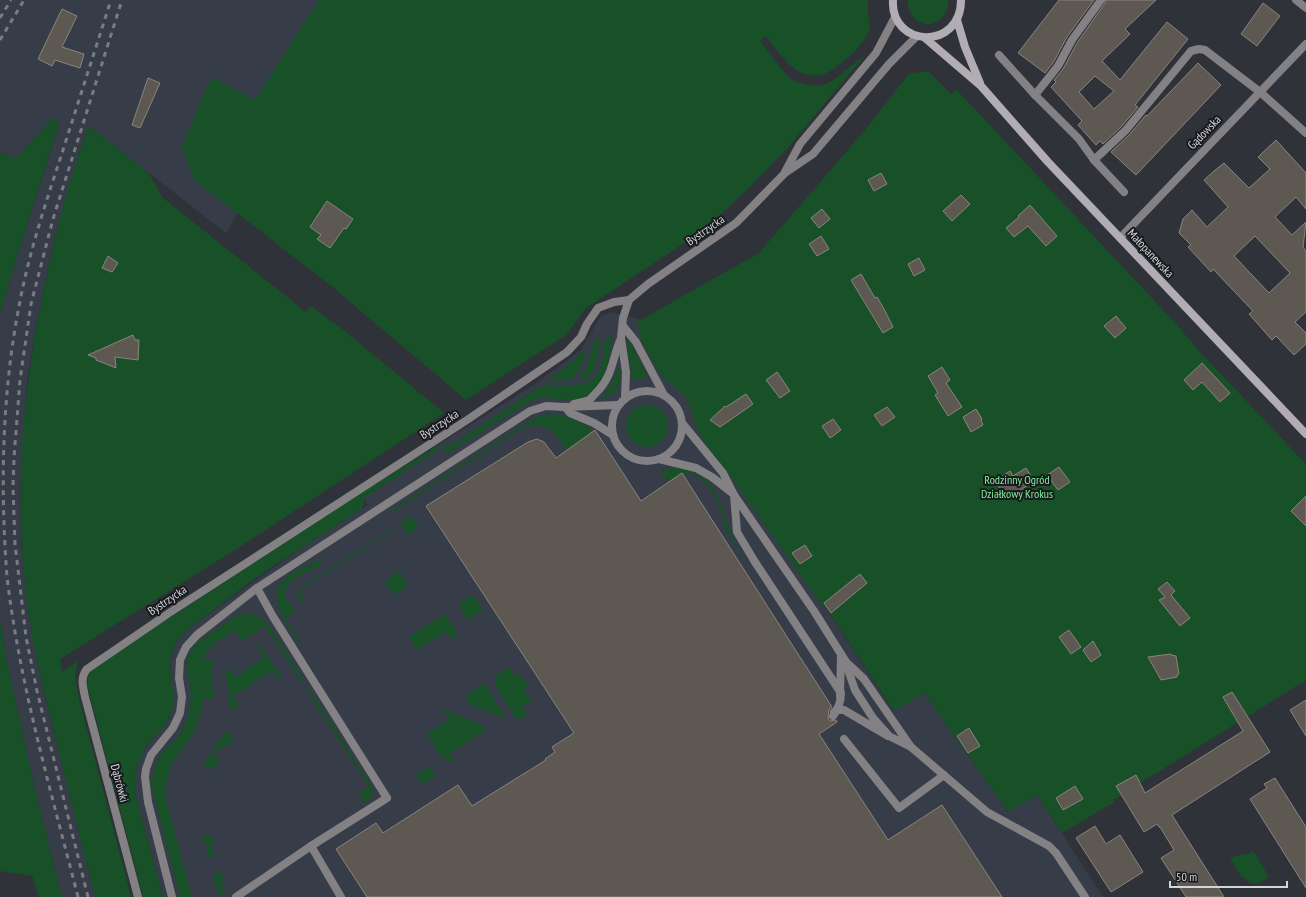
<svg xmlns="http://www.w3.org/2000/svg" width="1306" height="897" viewBox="0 0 1306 897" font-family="'PT Sans Narrow',sans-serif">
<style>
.built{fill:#363d49}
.green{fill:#185028}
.building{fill:#5e5852;stroke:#8a847d;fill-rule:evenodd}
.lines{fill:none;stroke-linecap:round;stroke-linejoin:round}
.lane{stroke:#838184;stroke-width:8}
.street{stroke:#838184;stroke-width:8}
.secondary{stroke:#b1adb3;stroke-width:8}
.rail{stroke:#797c82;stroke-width:3;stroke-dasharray:5 5;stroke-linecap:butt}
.lane-bridge{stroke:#838184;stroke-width:8}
.labels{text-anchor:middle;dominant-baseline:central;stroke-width:4;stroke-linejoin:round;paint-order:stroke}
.street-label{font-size:12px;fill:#d3d5da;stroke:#191a1d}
.park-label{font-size:12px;fill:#7eee98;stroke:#191a1d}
</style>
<rect width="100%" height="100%" fill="#2f3339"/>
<g class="built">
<path d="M0 0H364L226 233 89 126 81 147 54 240 37 321 27 381 20 488 21 545 30 624 43 688 95 897H62L34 786 6 657 0 619V312L59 124 52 118 17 158 0 153Z"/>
<path d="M612 312 642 320 771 524 893 711 924 693 1008 812 1037 795 1103 897H163L136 797 135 779 138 764 143 752 151 740 167 723 170 717 171 679 170 660 176 644 181 636 188 629 304 546 368 505 361 493 532 386 580 351 601 316Z"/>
</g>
<g class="green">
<path d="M319 0H868C868 4 868 8 868 12 868 17 870 23 870 27 868 43 835 72 821 75 814 76 805 75 800 72 786 65 776 48 766 36L760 41 788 77 797 82 812 86 824 85 835 79 866 54 785 151 748 189 717 218 684 243 586 308 566 335 466 400 330 285 194 180 182 146 211 77 255 100Z"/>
<path d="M908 0H948C949 32 907 32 908 0Z"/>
<path d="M928 71 951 94 956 89 1178 326 1199 351 1306 464V680L1113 800 1114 802 1062 833 1037 795 1008 812 924 693 894 711 825 606 823 607 728 473 706 445 697 429 690 406 684 395 665 379 657 369 642 343 637 322 759 253 865 130 909 74Z"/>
<path d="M52 118 59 123 0 312V153L17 158Z"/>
<path d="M89 126 148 172 163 198 306 312 311 306 346 332 444 413 235 550 60 659 62 672 78 661 75 676 79 699 131 897H95C81 843 68 789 55 736 46 699 36 661 30 624 12 506 21 394 46 278 57 226 70 175 89 126Z"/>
<path d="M612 335C610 361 603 402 568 400 556 400 547 395 534 399L450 452 443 451 445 446 455 443 538 388C553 381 581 390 593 379 600 373 603 359 604 350 604 348 604 344 605 341 606 338 609 336 612 335Z"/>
<path d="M600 337C600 347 598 371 588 377 586 379 582 379 579 380L587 364 594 342 595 340Z"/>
<path d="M627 341 630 342 647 375 646 378 634 380 632 378 631 369 626 342Z"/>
<path d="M587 349 581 365 573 380 548 381Z"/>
<path d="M618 367 620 368C623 381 615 397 601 399V397L611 385Z"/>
<circle cx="647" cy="426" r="21"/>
<path d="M547 414C563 414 581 421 593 431L567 451C555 433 547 420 523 428L392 512 391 510 528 422 539 416Z"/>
<path d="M442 443 438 450 365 497 362 509 264 572 188 629 181 636 176 643 170 660V668L174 697 173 706 167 723 146 746 138 764 135 779 136 797 163 897H143L88 688C87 678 88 674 94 667L366 490Z"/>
<path d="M670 468C716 470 716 495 730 530 734 542 743 554 749 565L723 526 725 524C718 503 713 483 691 473 682 479 667 486 661 473L663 470Z"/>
<path d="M411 516 419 528 409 534 400 524Z"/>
<path d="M392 529 393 530 299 591 306 602 299 600 297 593 299 589Z"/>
<path d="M315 562 321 561 323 564C312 570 279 581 286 598 288 602 292 607 295 611L285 618 301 642 299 643C289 627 266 601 283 581 290 572 305 567 315 562Z"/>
<path d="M400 571 407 583C407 588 400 592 395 594L391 591 385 581Z"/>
<path d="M473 595 483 610 468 620 458 604Z"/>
<path d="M246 613 258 616 267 623 304 681 301 682 265 626 242 641 235 631 215 643 203 657 214 663C207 674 215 687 214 699L203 698C201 709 200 720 194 731 190 740 184 746 178 754 167 768 165 787 167 804L192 897H180L151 784C153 774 155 764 160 755 163 751 167 748 171 744 178 738 182 730 186 722 191 710 191 698 190 686 188 671 182 662 193 648 199 640 209 635 217 629 226 623 235 615 246 613Z"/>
<path d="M442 616H447L456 630V636L451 639 445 632 417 650 410 640V636Z"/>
<path d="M0 619 6 657 34 786 62 897H39L32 876 0 871Z"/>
<path d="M259 646 262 648 281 677V679L279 680 272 671 233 696 239 706 233 709 230 708 229 706V690L225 675 228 667 235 677 264 658 257 647Z"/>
<path d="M509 667 514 675C522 673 527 680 527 687L524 691 531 701 522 707 528 717 516 719 495 685 496 675Z"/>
<path d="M485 684 506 719 468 704C462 694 477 689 485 684Z"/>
<path d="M309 689 373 788 372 797 365 804 359 793 369 787 306 690Z"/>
<path d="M443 709 480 724 485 731 449 754 455 764C441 761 434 745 427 734L449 719Z"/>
<path d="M227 731 234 741 214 753 220 763C215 766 211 771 206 768 205 767 205 766 205 765 205 761 224 733 227 731Z"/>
<path d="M429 767 434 771 435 774 433 777 422 784 416 774Z"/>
<path d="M208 833 215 842 210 846 216 855 211 857 208 855 203 838Z"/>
<path d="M1253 851 1268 875 1267 880 1265 879C1258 886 1249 885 1243 877L1242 878 1230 858C1238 854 1246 856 1253 851Z"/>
<path d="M219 871 225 880 220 884 226 893 222 895C216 893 213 880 215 873Z"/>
</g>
<g class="building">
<path d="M1059 0H1094L1067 37 1053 63 1045 73 1018 53Z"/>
<path d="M1106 0H1156L1125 29 1130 34 1102 61 1120 80 1167 22 1188 39 1135 105 1138 107 1122 126 1103 144 1100 141 1096 145 1078 125 1082 121 1051 87 1056 82 1054 80 1063 69 1077 43 1105 3ZM1095 76 1114 91 1094 109 1079 92Z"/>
<path d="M1263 3 1280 16 1257 46 1241 34Z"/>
<path d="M62 9 77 16 62 47 84 54 80 68 55 60 52 66 38 59Z"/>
<path d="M1198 63 1221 85 1136 175 1111 152 1130 134 1146 115 1147 116Z"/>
<path d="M148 78 160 83 140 128 132 125Z"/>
<path d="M1276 140 1306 173V209L1296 197 1275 217 1292 235 1306 222 1303 247 1306 251V312L1295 322 1306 333V344L1294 355 1276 336 1272 340 1249 314 1253 311 1213 269 1211 272 1188 247 1191 245 1179 233 1183 219 1192 210 1207 227 1228 207 1204 180 1214 171 1224 163 1249 188 1270 169 1258 157ZM1255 236 1290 273 1269 293 1234 256Z"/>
<path d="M881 173 887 184 874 191 868 180Z"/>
<path d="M961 195 970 204 952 221 943 211Z"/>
<path d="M327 201 353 219 346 229 344 228 330 248 317 239 321 235 310 227Z"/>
<path d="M1030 205 1057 236 1046 246 1028 226 1014 237 1006 228 1019 217 1018 216Z"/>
<path d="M822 209 830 219 819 228 811 218Z"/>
<path d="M821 236 829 249 817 256 809 244Z"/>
<path d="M108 256 118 263 112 272 102 268Z"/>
<path d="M919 258 925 270 914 276 908 264Z"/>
<path d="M861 274 875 298 877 297 884 309 893 327 883 333 851 280Z"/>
<path d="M1116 316 1126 328 1115 338 1104 326Z"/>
<path d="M133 335 135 340H139L138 360 115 357 116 368 96 360V358L88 355Z"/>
<path d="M1202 363 1230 393 1220 402 1202 382 1193 390 1184 380Z"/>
<path d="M942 367 950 380 946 383 962 407 948 416 935 395 938 393 928 376Z"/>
<path d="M777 372 790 391 780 398 766 380Z"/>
<path d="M746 394 753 404 720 427 710 420 725 406 726 407Z"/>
<path d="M887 407 895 417 882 426 874 415Z"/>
<path d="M976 409 982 419 981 420 983 425 971 432 963 417Z"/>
<path d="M833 419 841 430 830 438 822 426Z"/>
<path d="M595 430 641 501 682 473 832 707 829 709 828 718 830 721 836 720 837 722 819 734 888 840 942 805 1002 897H367L336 849 376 823 383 833 458 785 472 806 546 760 545 759 555 752 552 747 574 733 426 506 528 442 537 439 544 442 556 458Z"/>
<path d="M1059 467 1070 482 1058 490 1047 475Z"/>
<path d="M1026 468 1034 481 1007 499 995 481 1010 471 1013 476Z"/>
<path d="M1306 496V526L1291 511Z"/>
<path d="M805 545 812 556 800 564 792 553Z"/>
<path d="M860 574 867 583 831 613 824 603Z"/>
<path d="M1167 582 1175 591 1171 595 1190 618 1180 626 1159 600 1165 597 1158 589Z"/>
<path d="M1069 630 1081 647 1071 654 1059 637Z"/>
<path d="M1093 641 1101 655 1091 662 1083 650Z"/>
<path d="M1171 654V655L1176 656 1179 674 1177 675V677L1161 680 1148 657Z"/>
<path d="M1232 692 1270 752 1172 815 1224 897H1186L1161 858 1174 850 1160 827H1159L1157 824 1144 832 1116 786 1136 775 1145 793 1243 731 1223 697Z"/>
<path d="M1306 700V736L1290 710Z"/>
<path d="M969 728 980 746 968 753 957 736Z"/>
<path d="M1275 778 1306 827V888L1250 799 1267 788 1264 784Z"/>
<path d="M1075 786 1083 799 1063 810 1056 798Z"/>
<path d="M1095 826 1106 844 1120 835 1143 872 1111 892 1076 838Z"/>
</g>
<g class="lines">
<g class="lane">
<path d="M1101 0 1072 40 1058 66 1035 95 1079 139 1094 160 1124 192"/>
<path d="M999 55 1035 95"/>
<path d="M1094 160 1126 130 1191 51 1199 49 1205 50 1260 92"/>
<path d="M574 404C578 403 584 402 589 400 591 399 593 396 595 394 614 375 611 361 621 338"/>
<path d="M565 407 570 413 594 423 613 435"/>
<path d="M734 495 737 532 755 562"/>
<path d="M840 696 841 655"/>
<path d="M834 712 838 710H844L888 736"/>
<path d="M844 739 899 808 944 775"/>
<path d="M311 846 341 897"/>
<path d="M172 897 148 802 145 777 146 769 151 755 173 728 180 713 182 697 179 678 180 660 186 647 197 635 257 588 530 411 546 406 565 407 618 405"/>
<path d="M236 897 311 846 387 798 272 615 257 588"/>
</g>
<g class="street">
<path d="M1296 0 1306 8"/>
<path d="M1260 92 1306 133"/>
<path d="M785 172 800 144 876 53 895 17"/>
<path d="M1120 238 1306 44"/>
<path d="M623 326 636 342 663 393"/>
<circle cx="647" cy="426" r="35"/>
<path d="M625 398 626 372 621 338 623 318 629 300"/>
<path d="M683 424 723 473 734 495 814 611 846 662 864 679 911 747"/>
<path d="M659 459 696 468 712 477 731 492"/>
<path d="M846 664 855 690 873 718 889 736 911 747 987 812 1049 846 1056 853 1085 897"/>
<path d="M138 897 85 697C83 687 80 677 87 669L169 613 467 420 567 352 581 337 587 324 598 308 614 302 629 300 648 284 736 223 785 173 813 154 889 64 917 36"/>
</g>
<g class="secondary">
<path d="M893 0C890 48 961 51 961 0"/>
<path d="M957 20 965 47 980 83"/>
<path d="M925 38 981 86 1048 162 1306 434"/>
</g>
<g class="rail">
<path d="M0 18 11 0"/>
<path d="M0 40 24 0"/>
<path d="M78 897C51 791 20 686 7 577 0 485 2 391 20 301 30 249 47 199 63 150 79 100 95 50 111 0"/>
<path d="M88 897 37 691 26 637 15 544 13 487 14 458 20 380 31 304 53 219 122 0"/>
</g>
<path class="lane-bridge" d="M755 562 841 693C841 703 838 708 833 716"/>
</g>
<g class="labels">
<g class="street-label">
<text transform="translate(1204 132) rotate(-46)">Gądowska</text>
<text transform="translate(705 230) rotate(-35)">Bystrzycka</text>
<text transform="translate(1151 253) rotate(47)">Małopanewska</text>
<text transform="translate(439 424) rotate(-33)">Bystrzycka</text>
<text transform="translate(167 600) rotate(-34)">Bystrzycka</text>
<text transform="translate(120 783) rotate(75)">Dąbrówki</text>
</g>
<g class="park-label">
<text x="1017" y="479">Rodzinny Ogród<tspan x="1017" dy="14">Działkowy Krokus</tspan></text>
</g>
</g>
<path d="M1170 881v6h117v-6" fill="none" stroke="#d3d5da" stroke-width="2"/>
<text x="1176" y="881" font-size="12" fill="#d3d5da" stroke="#191a1d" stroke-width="3" paint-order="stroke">50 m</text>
</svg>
